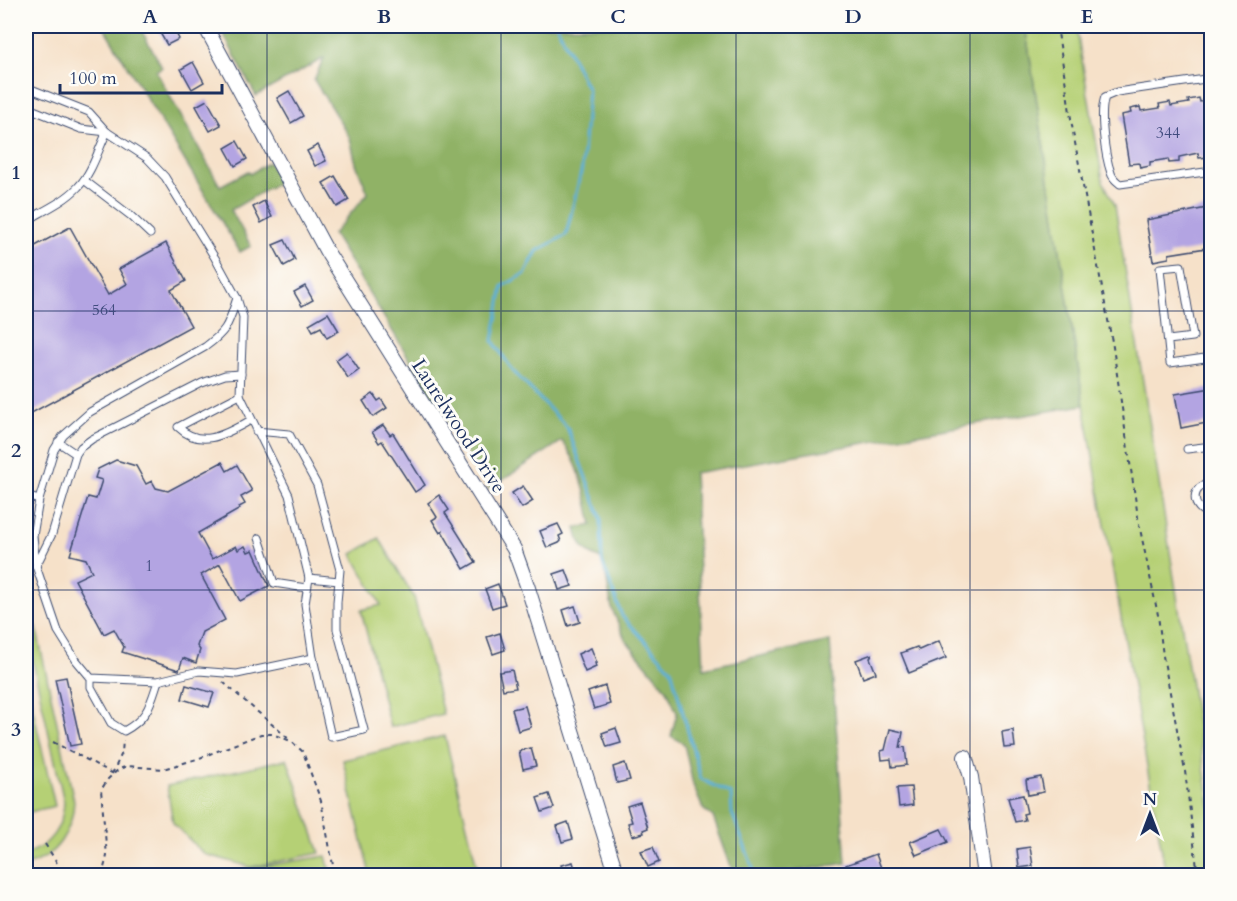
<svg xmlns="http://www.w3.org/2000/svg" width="1237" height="901" viewBox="0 0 1237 901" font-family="Cardo,serif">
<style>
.green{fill:#b5d075;stroke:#68806a;stroke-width:1.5}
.forest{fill:#90b266;stroke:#567062;stroke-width:1.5}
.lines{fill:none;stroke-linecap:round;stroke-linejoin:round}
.stream{stroke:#5cb0d8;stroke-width:3}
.building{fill:#b3a4e2}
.lane-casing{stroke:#3c4a6e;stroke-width:9}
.street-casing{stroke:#3c4a6e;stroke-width:16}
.path{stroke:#3c4a6e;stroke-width:2;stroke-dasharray:4.5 4.5;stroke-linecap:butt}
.lane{stroke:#fff;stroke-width:7}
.street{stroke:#fff;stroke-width:14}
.grid{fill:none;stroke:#1b2f5e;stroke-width:1.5;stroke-opacity:0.55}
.labels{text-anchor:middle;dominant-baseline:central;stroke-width:6;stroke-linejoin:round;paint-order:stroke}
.number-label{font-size:16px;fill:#414c7f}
.street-label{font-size:20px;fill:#1b2f5e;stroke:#fdfcf7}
.neatline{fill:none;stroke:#1b2f5e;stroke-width:2}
.grid-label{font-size:20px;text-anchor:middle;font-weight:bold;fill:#1b2f5e}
</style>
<rect width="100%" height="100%" fill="#fdfcf7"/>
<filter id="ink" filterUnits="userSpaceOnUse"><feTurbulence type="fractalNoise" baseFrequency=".0167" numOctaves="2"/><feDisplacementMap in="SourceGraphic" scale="12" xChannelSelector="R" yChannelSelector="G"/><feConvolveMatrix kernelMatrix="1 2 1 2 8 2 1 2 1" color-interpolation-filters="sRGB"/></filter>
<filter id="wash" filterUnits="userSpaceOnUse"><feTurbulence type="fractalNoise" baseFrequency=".008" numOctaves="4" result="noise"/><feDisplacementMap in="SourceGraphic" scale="24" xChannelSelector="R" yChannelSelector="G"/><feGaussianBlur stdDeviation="1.35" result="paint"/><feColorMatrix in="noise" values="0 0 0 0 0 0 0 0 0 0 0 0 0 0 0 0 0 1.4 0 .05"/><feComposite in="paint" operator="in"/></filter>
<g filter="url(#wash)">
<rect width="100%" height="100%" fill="#f6e1c9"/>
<g class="green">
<path d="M1025 26H1076L1103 181 1115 205 1211 811V875H1166L1084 405Z"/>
<path d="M379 538 414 597 443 714 390 727 361 610 381 605 352 554Z"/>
<path d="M26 611 35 626 38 636 74 801C73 830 56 858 26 865V854C50 846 63 827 64 802L26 631Z"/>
<path d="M26 679 55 806 26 813Z"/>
<path d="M445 736 479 875H370L343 760Z"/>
<path d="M287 759 320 853 251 867 204 854 173 823 167 786Z"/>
<path d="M326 856 331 875H208Z"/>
</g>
<g class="forest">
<path d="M103 26H139L162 67 156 71 220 186 248 171 250 174 269 162 279 182 231 210 251 246 240 252Z"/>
<path d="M219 26H1025L1084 405 694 473 704 668 830 641 846 863 772 875H734L713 817 703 809 693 785 684 744 671 736 677 713 667 690 625 639 612 609 603 560C585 552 580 549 576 528L592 525C586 496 581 465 562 441L489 489 333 234 368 193 356 164 350 138 314 80 324 58 256 96Z"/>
</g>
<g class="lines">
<path class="stream" d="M557 26 588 90 582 168 566 235 537 251 525 274 503 286 493 341 513 371 567 427 601 518 602 561 622 616 671 669 701 779 731 794 732 813 753 868 752 876"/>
</g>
<g id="blocks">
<g class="building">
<path d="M156 26H172L179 39 167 45Z"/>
<path d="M193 62 204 82 192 89 181 69Z"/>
<path d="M289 91 303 116 291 123 277 98Z"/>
<path d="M1199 98 1200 102 1212 100V151L1208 152 1209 157 1199 158 1198 153 1179 157V162L1169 163 1168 159 1150 162V166L1140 168 1139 163 1129 164 1121 115 1131 113 1130 109 1140 107 1141 111 1160 108 1159 104 1170 102 1171 106 1189 103 1188 100Z"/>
<path d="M207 100 221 125 210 131 196 106Z"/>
<path d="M237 141 247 159 235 166 225 148Z"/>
<path d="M318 145 326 161 315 166 307 151Z"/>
<path d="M335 176 349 200 337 207 323 183Z"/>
<path d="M264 201 272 217 261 223 253 207Z"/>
<path d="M1212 207V247L1169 254V258L1153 261 1146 220Z"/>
<path d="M70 227 108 295 127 284 119 269 166 243 186 281 171 290 191 326 26 416V251Z"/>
<path d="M285 240 295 260 284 266 273 245Z"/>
<path d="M305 286 313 300 302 306 294 292Z"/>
<path d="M328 313 339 331 327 338 321 327 313 331 309 324Z"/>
<path d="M347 352 359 370 348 378 336 360Z"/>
<path d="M1212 388V422L1181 428 1175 394Z"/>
<path d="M373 394 378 401 381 399 387 408 373 417 363 401Z"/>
<path d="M383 425 390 435 393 433 425 485 415 492 382 441 379 443 372 432Z"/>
<path d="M116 460 136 466 146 484 152 481 156 488 168 491 222 462 227 471 237 465 252 491 241 497 245 504 239 507 240 509 198 533 212 559 236 546 238 550 245 546 248 552 253 550 269 586 240 601 220 564 201 575 225 620 202 632 197 646 200 650 196 663 183 658 179 670 122 652 124 647 114 629 104 634 75 580 92 572 86 559 70 555 88 497 96 499 102 480 95 478 98 469Z"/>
<path d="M523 486 533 501 522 508 512 493Z"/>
<path d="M439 495 449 510 445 513 476 562 464 569 442 531 440 533 432 520 437 517 428 503Z"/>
<path d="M558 524 563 534 559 536 561 541 559 543 547 548 540 531Z"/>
<path d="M566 570 572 586 559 590 554 574Z"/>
<path d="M498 584 505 604 492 608 485 589Z"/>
<path d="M575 606 580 622 568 626 563 610Z"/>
<path d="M500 633 505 650 493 654 487 637Z"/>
<path d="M939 641 946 658 909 673 901 653 917 647 919 650Z"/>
<path d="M591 648 597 663H595L596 667 585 672 578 654Z"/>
<path d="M872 654 870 658 876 673 863 678 856 660Z"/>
<path d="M512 670 516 688 503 690 499 672Z"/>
<path d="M66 677 81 744 70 746 55 679Z"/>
<path d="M186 685 214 693 209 707 182 699Z"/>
<path d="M605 686 610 704 594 709 588 692Z"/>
<path d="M525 706 531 727 518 731 512 709Z"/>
<path d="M616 728 621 743 607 747 602 733Z"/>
<path d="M890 729 903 732 900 748 905 747 907 765 892 767 891 759 882 760 881 751 885 750Z"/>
<path d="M1013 730 1015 747 1004 748 1002 732Z"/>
<path d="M531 748 536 766 523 769 519 751Z"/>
<path d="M625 763 630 780 617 783 613 767Z"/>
<path d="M1041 777 1044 792 1028 795 1026 780Z"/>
<path d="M911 787 913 805 899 807 897 788Z"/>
<path d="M549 794 554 808 542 812 537 798Z"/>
<path d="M1023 795 1027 813 1023 814 1025 820 1015 822 1008 798Z"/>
<path d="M640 802 648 828 643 830 644 833 632 836 628 823 632 822 627 806Z"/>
<path d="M568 822 573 839 562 842 557 826Z"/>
<path d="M941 829 948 842 916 855 910 842Z"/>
<path d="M653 847 659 862 648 867 641 851Z"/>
<path d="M1030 847 1033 866 1019 868 1017 849Z"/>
<path d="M876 854 881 868 864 874 863 873 850 876 846 865Z"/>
<path d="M573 862 577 876H564L561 865Z"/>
</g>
</g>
</g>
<g filter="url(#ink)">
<use href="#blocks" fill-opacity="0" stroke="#3c4a6e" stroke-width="1.5"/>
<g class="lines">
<g class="lane-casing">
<g id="lane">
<path d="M1212 78 1117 92 1105 97C1099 113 1105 156 1111 173 1112 177 1116 181 1120 184L1212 171"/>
<path d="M26 87 89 112 107 132 147 158 165 177 215 258 237 298 243 317 240 395 289 495 309 578 305 604 313 658 331 737 364 730 337 629V602L340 570 317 485 289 434 256 431"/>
<path d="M26 107 81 129 107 132"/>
<path d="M84 180 131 216 150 234"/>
<path d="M26 207 35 216"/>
<path d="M26 221C43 211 64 202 78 187 92 173 98 150 107 132"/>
<path d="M1168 340 1193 337 1181 266 1160 268 1170 363 1212 357"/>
<path d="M240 395 178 427C202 450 227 433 251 420"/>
<path d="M58 442 76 454"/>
<path d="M1187 449 1212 446"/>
<path d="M1212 484C1190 483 1189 511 1212 514"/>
<path d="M26 496 39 500"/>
<path d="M259 538 274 583 306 588"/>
<path d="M36 566 52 534 76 454 81 447 92 439 202 383 225 375 241 374"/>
<path d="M309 578 339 581"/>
<path d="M91 678 158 681C150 705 148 718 124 731L111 723 91 687V678L76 660 58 631 36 566 33 536 39 500 54 450 63 436 90 412 205 347C228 330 228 325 237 298"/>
<path d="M158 681 199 671 237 674 313 658"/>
</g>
</g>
<g class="street-casing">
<g id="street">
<path d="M205 26 327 252 514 549 528 588 617 876"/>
<path d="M965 757 971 777 985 876"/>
</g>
</g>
<g class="path">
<path d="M1057 26 1073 132 1113 347 1139 524 1158 615 1163 656 1185 771 1198 876"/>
<path d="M223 682 289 739"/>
<path d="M53 742 112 773"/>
<path d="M112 774 122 753 123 740"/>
<path d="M45 844 56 861 61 876"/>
<path d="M102 876 107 856 101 790 108 779 119 769 128 766 163 769 197 759 261 734H272L291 741 303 752 321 801 335 876"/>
</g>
<use href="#lane" class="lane"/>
<use href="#street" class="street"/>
</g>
</g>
<path class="grid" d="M267 26V876M501 26V876M736 26V876M970 26V876M26 311H1212M26 590H1212"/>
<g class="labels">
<g class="number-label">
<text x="1168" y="133">344</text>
<text x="104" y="310">564</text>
<text x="149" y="566">1</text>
</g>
<g class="street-label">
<text transform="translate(459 426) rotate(57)">Laurelwood Drive</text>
</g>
</g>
<rect width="1237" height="901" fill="none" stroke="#fdfcf7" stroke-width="66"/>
<g transform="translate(1150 814)" stroke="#fdfcf7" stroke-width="4.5" paint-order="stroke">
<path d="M0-4.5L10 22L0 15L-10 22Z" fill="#1b2f5e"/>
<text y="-9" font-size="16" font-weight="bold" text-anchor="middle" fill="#1b2f5e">N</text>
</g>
<path d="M60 84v9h162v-9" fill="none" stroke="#1b2f5e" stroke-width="3"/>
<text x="69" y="84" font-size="18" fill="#1b2f5e" stroke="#fdfcf7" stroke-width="4.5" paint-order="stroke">100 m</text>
<rect x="33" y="33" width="1171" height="835" class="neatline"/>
<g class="grid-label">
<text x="150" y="23">A</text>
<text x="384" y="23">B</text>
<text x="618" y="23">C</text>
<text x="853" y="23">D</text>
<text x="1087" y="23">E</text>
<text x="16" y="179">1</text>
<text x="16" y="457">2</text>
<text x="16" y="736">3</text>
</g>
</svg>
